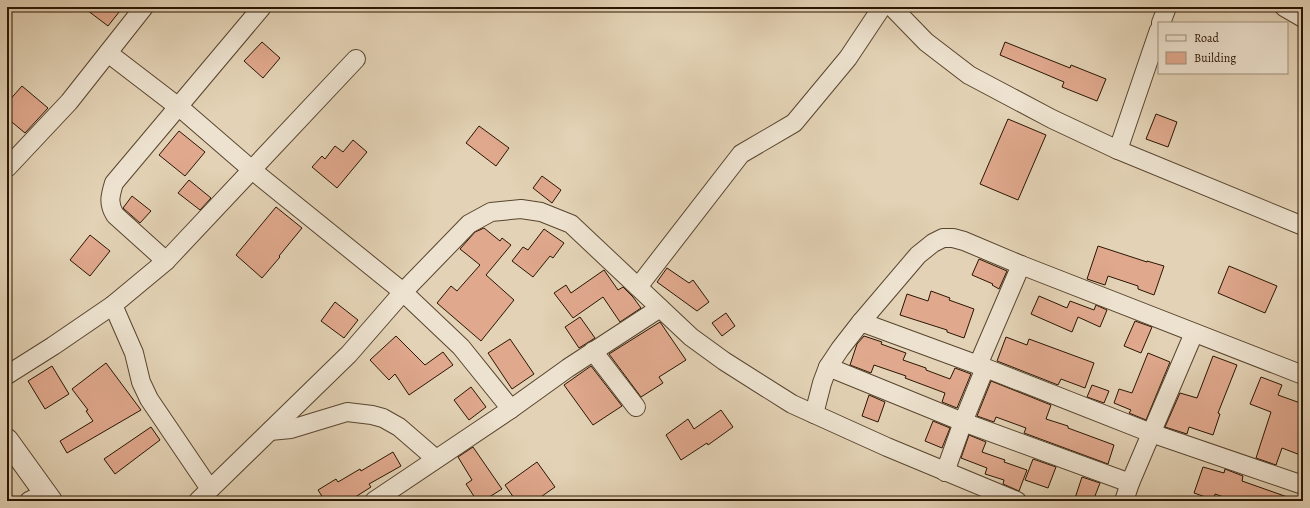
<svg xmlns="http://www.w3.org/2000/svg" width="1310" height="508" viewBox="0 0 1310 508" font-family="Alegreya,serif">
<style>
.building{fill:#e0a88d;stroke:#2a1602}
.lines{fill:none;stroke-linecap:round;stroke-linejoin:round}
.minor-casing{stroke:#58452f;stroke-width:20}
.tertiary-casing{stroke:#58452f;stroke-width:24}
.minor{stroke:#ede2cf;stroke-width:18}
.tertiary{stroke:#ede2cf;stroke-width:22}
</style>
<rect width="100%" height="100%" fill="#e3d2b5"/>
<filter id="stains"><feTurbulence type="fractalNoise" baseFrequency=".005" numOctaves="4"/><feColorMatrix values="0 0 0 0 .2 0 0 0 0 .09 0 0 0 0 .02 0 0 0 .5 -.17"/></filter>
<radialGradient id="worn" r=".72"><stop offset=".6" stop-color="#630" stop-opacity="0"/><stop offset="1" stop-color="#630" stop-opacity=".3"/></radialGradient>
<g class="building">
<path d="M83 7H123L108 26Z"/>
<path d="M262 42 280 58 263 78 244 61Z"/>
<path d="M1005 42 1070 68 1071 65 1106 79 1097 101 1062 87 1064 82 1000 55Z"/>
<path d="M22 86 48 108 25 133 7 118V103Z"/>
<path d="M1156 114 1177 122 1168 147 1146 139Z"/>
<path d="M1008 119 1046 135 1018 200 980 184Z"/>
<path d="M479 126 509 148 496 166 466 143Z"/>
<path d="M179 131 205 152 185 176 159 155Z"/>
<path d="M353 140 367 152 337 188 312 167 322 156 325 159 335 146 343 152Z"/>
<path d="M542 176 561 190 552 203 533 188Z"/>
<path d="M189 180 211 198 200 210 178 193Z"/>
<path d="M132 196 151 211 140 223 123 208Z"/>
<path d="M276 207 302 228 279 256 280 257 262 278 236 255Z"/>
<path d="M484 228 500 241 502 238 511 245 486 275 514 300 481 341 437 303 451 286 457 291 480 265 460 249 475 232Z"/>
<path d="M544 229 564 243 553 258 550 256 533 277 512 261 523 247 528 250Z"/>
<path d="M90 235 110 251 90 276 70 260Z"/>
<path d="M1098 246 1147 262V261L1164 266 1154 295 1138 289V286L1108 276 1105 285 1087 279Z"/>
<path d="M979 259 1007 271 999 289 992 285 993 284 972 275Z"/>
<path d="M1229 266 1277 286 1265 313 1218 293Z"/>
<path d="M667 268 689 283 693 280 709 302 697 311 657 282Z"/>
<path d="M604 270 618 290 623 287 633 297 641 308 620 322 603 297 573 318 554 293 566 285 571 293Z"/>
<path d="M931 291 950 298 949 300 974 309 964 338 947 332V330L900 315 907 294 928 301Z"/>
<path d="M1039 296 1067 308 1070 301 1094 310 1096 305 1107 310 1100 327 1078 317 1072 332 1031 314Z"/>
<path d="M335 302 358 320 344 338 321 321Z"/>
<path d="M726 313 735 326 722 336 712 323Z"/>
<path d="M580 317 595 338 579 348 565 327Z"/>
<path d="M1135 321 1152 327 1141 353 1124 346Z"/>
<path d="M660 322 686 360 659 377 663 383 641 397 609 354Z"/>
<path d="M396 336 425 365 443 352 453 365 409 395 395 374 389 380 370 360Z"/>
<path d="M864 336 882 342 881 344 906 353 903 360 926 368V370L950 379 955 368 971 374 957 408 942 402 945 393 905 378 906 376 874 365 871 373 850 365 857 344Z"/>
<path d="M1006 337 1027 345 1029 339 1094 363 1085 388 1061 379 1058 385 997 361Z"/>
<path d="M510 339 534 374 512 389 488 353Z"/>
<path d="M1148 353 1170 362 1146 420 1129 413 1131 410 1114 403 1119 389 1132 393Z"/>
<path d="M1213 356 1237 365 1218 413 1220 414 1213 435 1189 427 1187 434 1165 427 1180 393 1197 398Z"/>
<path d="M106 363 141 410 67 453 60 441 93 421 86 411 88 410 72 389Z"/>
<path d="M52 366 69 394 45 409 28 381Z"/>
<path d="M591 366 622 406 593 425 564 385Z"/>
<path d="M1261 377 1282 385 1278 395 1303 404V456L1282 448 1276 465 1256 458 1271 412 1250 404Z"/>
<path d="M991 381 1051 405 1046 419 1068 426V428L1114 445 1108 464 1024 433 1026 428 996 417 994 422 977 416Z"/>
<path d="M1092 385 1109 391 1104 403 1087 397Z"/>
<path d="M471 387 486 407 469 420 454 400Z"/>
<path d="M869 395 885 402 878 422 862 416Z"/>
<path d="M721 410 733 427 708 445 707 443 681 460 666 435 688 419 694 429Z"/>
<path d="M933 421 950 428 942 448 925 441Z"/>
<path d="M151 427 160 440 115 474 104 459Z"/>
<path d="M969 435 986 442 982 452 1005 460 1004 462 1027 470 1019 491 1003 484 1004 480 985 474 987 468 961 458Z"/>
<path d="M473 447 502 489 483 501H477L466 484 472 480 458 457Z"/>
<path d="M393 452 401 466 369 484 371 487 349 501H325L318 490 336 479 338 482 360 469 361 471Z"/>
<path d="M1033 459 1056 467 1048 488 1025 480Z"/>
<path d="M537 462 555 487 535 501H516L505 485Z"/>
<path d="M1203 467 1224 473 1225 469 1243 476 1242 481 1293 499V501H1235L1215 494 1214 500 1194 493Z"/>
<path d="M1082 477 1100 483 1093 501H1074Z"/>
</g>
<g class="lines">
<g class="minor-casing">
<g id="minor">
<path d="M892 7 926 42 969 75 1052 119 1118 150 1303 226"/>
<path d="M1284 7 1303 18"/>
<path d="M1161 23 1167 7"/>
<path d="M108 53 185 112 252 170 403 292 461 347 511 409"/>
<path d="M1118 150 1159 30"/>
<path d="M7 168 69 102 144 7"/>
<path d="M166 261 115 215C108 204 110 196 114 183L262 7"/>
<path d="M638 287 741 154 794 123 848 58 882 7"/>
<path d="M113 305 134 353 141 382 149 399 210 489"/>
<path d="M861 322 978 365 1151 433 1303 485"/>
<path d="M593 351 636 407"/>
<path d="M978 365 1021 265"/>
<path d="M828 367 963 422 1130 483"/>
<path d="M7 375 53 346 113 305 166 261 356 59"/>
<path d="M814 414 822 383 828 367 840 349 861 322 918 255 933 243 943 238H953L964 241 1021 265 1303 375"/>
<path d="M270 431 291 429 347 412 372 415 383 418 399 427 436 459"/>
<path d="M945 472 963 422 985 368"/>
<path d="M29 501 45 493"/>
<path d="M198 501 349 354 403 292 469 224 491 212 521 209 541 212 571 224 691 337 724 361 792 404 887 447 1017 501"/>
<path d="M374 501 511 409 568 368 660 308"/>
<path d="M1124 501 1130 483 1194 333"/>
</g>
</g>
<g class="tertiary-casing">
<path id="tertiary" d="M7 440 51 501"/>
</g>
<use href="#minor" class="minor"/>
<use href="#tertiary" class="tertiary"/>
</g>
<rect width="1310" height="508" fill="none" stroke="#e3d2b5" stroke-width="24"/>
<rect x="8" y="8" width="1294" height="492" fill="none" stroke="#2a1602" stroke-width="2"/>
<rect x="12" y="12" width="1286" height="484" fill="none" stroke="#2a1602"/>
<rect x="1158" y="22" width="130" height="52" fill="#ede2cf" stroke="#9f907d"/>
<rect x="1166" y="35" width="20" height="6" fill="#ede2cf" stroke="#9f907d"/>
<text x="1194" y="42" font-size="12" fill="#2a1602">Road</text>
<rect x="1166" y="52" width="20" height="12" fill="#e0a88d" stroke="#9f907d"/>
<text x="1194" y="62" font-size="12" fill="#2a1602">Building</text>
<rect width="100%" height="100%" filter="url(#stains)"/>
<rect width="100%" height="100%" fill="url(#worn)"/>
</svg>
